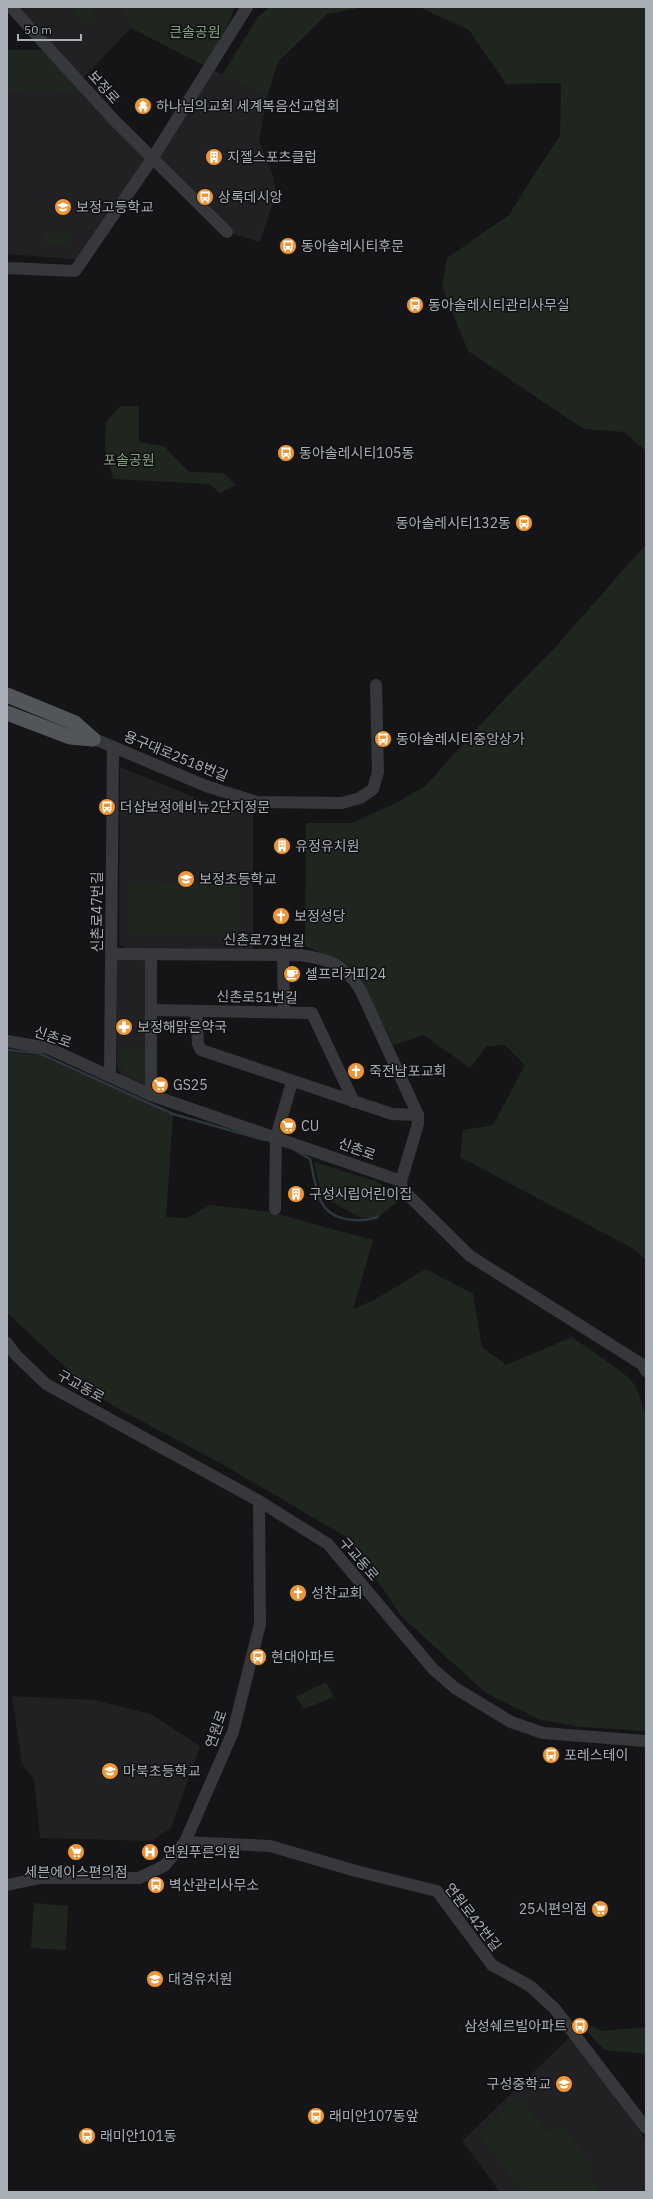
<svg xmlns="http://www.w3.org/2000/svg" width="653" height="2199" viewBox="0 0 653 2199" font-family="'IBM Plex Sans','Noto Sans KR',sans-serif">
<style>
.built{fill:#212124}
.green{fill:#1f261f}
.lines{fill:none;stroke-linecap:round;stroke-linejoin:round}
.stream{stroke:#2e383c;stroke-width:2.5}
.minor{stroke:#36383c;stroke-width:12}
.major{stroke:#52555a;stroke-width:15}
.labels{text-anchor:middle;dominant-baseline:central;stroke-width:3;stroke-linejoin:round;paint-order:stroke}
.park-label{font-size:14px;fill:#82a17f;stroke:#101012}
.street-label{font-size:14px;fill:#a7aeb6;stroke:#101012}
.poi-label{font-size:14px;fill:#a7aeb6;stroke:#101012;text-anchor:start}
</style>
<rect width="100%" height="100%" fill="#151517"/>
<g class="built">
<path d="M19 7H123L131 28 79 82Z"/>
<path d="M209 68 267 96 259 141 272 172 276 193 260 242 227 232 152 160 82 260 7 254V91L88 92 152 159Z"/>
<path d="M120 767 221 808 253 814V951L127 949 119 944Z"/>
<path d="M117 960H148L145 1084 141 1085 121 1075 117 1065Z"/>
<path d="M12 1696 95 1700 151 1714 200 1746 171 1828 152 1841 40 1838 34 1779 22 1764Z"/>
<path d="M572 2035 646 2140V2192H500L462 2141Z"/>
</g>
<g class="green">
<path d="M70 7H91L98 17 84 27Z"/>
<path d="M123 7H235L209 68 131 28Z"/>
<path d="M270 7H364L327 14 278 62 267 96 222 75 258 17Z"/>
<path d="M419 7H646V451L624 432 584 429 468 351 442 286 447 258 509 215 535 173 560 136 561 83 506 84 469 30Z"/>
<path d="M7 50H50L88 92 7 91Z"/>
<path d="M46 231 71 233 70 246 45 245Z"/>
<path d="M120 406H139V442L164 446 189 472 223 473 236 485 220 493 209 484 113 479 105 449 106 422Z"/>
<path d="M646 544V1260L634 1249 460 1157 463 1130 493 1125 525 1065 505 1045 487 1046 470 1068 424 1035 393 1045 361 978 347 963 305 946 306 823H352L398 802 426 785 494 710 559 643Z"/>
<path d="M128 882 240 883V934H128Z"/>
<path d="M120 1048 146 1049V1077L138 1080C120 1071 119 1068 120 1048Z"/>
<path d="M7 1052 38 1055 173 1115 166 1217 187 1218 210 1205 270 1212 373 1240 353 1309 374 1300 426 1269 473 1294 482 1347 506 1365 572 1337C587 1349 624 1370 634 1384 640 1395 644 1408 646 1420V1731L580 1727 538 1719 486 1693 402 1617 348 1538 222 1464 117 1408 92 1392 7 1313Z"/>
<path d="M314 1162 378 1182 401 1199 378 1217H360L322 1197Z"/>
<path d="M326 1682 334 1697 304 1709 296 1697Z"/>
<path d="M34 1903 68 1906 66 1950 31 1948Z"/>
<path d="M574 2017 601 2031 646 2027V2054L604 2050Z"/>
<path d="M519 2096 548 2134 561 2124 595 2168 587 2175 600 2192H522L479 2135Z"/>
</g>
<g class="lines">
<g class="stream">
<path d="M7 1050 38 1053 173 1114 264 1140"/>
<path d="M295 1150 310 1159C313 1172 315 1187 320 1199 329 1222 359 1223 378 1217"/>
</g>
<g class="minor">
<path d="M11 7 115 121 227 232"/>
<path d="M7 268 75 271 152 159 247 7"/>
<path d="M85 735 206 786 257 802 342 803 360 798 373 789 378 772 376 685"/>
<path d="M112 954 300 955C329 959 344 964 360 989L418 1115V1124L401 1181 402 1189 470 1256 643 1365 646 1371"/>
<path d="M283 954 284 1012"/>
<path d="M151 1010 312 1013 354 1102"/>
<path d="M196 1011 198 1044 201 1050 392 1114 418 1115"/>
<path d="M7 1041 48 1048 151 1095 401 1181"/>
<path d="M110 1076 113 747"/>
<path d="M151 1095V955"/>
<path d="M275 1209 276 1137 292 1082"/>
<path d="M7 1343 16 1355 46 1384 259 1501 328 1544 433 1669 455 1688 511 1722 543 1733 646 1741"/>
<path d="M185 1842 270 1846 356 1871 437 1891 492 1965 530 1986 555 2009 646 2128"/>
<path d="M7 1885 40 1878H139L164 1866 185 1842 233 1732 260 1624 259 1501"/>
</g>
<g class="major">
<path d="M7 695 75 723 93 739"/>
<path d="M7 713 70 737 93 739"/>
</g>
</g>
<defs>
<g id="temple-disc" transform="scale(0.9)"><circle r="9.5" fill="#ea9639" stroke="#101012"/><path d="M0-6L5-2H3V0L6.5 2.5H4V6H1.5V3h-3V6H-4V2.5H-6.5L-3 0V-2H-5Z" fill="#fff"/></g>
<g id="building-disc" transform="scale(0.9)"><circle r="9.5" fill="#ea9639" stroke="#101012"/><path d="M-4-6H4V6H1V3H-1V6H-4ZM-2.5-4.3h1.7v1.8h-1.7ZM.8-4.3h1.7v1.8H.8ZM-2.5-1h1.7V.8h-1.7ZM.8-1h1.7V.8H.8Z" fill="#fff"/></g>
<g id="bus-disc" transform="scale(0.9)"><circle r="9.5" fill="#ea9639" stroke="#101012"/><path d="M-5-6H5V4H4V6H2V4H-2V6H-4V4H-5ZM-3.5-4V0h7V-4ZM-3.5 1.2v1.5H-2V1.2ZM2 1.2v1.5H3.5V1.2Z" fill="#fff"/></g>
<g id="school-disc" transform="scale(0.9)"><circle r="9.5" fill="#ea9639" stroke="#101012"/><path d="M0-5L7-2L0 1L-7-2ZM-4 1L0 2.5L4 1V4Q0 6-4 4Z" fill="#fff"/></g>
<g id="church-disc" transform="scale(0.9)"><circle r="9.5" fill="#ea9639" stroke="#101012"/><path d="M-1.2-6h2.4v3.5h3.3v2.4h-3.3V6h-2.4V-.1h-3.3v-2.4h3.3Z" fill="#fff"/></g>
<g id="cafe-disc" transform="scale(0.9)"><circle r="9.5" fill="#ea9639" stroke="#101012"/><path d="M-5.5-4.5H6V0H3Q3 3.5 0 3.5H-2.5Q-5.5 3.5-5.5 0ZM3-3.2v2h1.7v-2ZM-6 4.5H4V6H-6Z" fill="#fff"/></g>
<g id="pharmacy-disc" transform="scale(0.9)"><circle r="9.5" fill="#ea9639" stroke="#101012"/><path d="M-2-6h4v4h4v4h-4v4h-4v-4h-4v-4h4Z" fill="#fff"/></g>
<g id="supermarket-disc" transform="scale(0.9)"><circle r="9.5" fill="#ea9639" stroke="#101012"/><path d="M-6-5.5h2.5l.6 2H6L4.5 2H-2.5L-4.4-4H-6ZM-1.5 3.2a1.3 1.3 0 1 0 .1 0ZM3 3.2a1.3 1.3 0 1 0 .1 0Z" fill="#fff"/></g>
<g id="hospital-disc" transform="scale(0.9)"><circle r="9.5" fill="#ea9639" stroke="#101012"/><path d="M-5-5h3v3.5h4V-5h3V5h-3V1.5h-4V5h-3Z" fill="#fff"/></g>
</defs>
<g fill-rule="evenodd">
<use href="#temple-disc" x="143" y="106"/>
<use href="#building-disc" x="214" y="157"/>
<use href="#bus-disc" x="205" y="197"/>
<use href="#school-disc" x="63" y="207"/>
<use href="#bus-disc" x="288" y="246"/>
<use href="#bus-disc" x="415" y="305"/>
<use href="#bus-disc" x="286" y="453"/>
<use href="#bus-disc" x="524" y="523"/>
<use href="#bus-disc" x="383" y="739"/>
<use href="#bus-disc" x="107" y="807"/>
<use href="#building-disc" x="282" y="846"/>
<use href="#school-disc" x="186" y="879"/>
<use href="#church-disc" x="281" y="916"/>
<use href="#cafe-disc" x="292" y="974"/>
<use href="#pharmacy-disc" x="124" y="1027"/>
<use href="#church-disc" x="356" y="1071"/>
<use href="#supermarket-disc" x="160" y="1085"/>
<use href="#supermarket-disc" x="288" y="1126"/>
<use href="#building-disc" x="296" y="1194"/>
<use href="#church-disc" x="298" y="1593"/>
<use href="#bus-disc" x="258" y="1657"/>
<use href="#bus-disc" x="551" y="1755"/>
<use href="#school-disc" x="110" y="1771"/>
<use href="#supermarket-disc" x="76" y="1852"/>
<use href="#hospital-disc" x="150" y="1852"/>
<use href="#bus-disc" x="156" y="1885"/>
<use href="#supermarket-disc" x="600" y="1909"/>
<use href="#school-disc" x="155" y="1979"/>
<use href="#bus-disc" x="580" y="2026"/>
<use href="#school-disc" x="564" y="2084"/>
<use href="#bus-disc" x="316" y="2116"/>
<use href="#bus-disc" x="87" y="2136"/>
</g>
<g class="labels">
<g class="park-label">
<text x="195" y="32">큰솔공원</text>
<text x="129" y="460">포솔공원</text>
</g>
<g class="street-label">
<text transform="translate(104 87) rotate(48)">보정로</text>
<text transform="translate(176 756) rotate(22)">용구대로2518번길</text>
<text transform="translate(97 912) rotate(-90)">신촌로47번길</text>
<text transform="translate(264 940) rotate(1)">신촌로73번길</text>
<text transform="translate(257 997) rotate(1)">신촌로51번길</text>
<text transform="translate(53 1037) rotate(19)">신촌로</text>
<text transform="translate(357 1149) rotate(20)">신촌로</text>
<text transform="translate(81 1386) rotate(29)">구교동로</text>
<text transform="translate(359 1559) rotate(49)">구교동로</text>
<text transform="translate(216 1729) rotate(-71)">연원로</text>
<text transform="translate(473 1917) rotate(52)">연원로42번길</text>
</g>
<g class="poi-label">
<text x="156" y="106">하나님의교회 세계복음선교협회</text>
<text x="227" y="157">지젤스포츠클럽</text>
<text x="218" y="197">상록데시앙</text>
<text x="76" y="207">보정고등학교</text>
<text x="301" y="246">동아솔레시티후문</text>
<text x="428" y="305">동아솔레시티관리사무실</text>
<text x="299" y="453">동아솔레시티105동</text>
<text x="511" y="523" text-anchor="end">동아솔레시티132동</text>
<text x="396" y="739">동아솔레시티중앙상가</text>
<text x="120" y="807">더샵보정에비뉴2단지정문</text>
<text x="295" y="846">유정유치원</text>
<text x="199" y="879">보정초등학교</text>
<text x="294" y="916">보정성당</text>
<text x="305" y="974">셀프리커피24</text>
<text x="137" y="1027">보정해맑은약국</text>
<text x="369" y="1071">죽전남포교회</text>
<text x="173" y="1085">GS25</text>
<text x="301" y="1126">CU</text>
<text x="309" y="1194">구성시립어린이집</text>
<text x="311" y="1593">성찬교회</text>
<text x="271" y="1657">현대아파트</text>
<text x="564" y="1755">포레스테이</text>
<text x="123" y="1771">마북초등학교</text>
<text x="163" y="1852">연원푸른의원</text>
<text x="76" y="1872" text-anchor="middle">세븐에이스편의점</text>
<text x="169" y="1885">벽산관리사무소</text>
<text x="587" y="1909" text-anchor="end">25시편의점</text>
<text x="168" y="1979">대경유치원</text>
<text x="567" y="2026" text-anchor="end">삼성쉐르빌아파트</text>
<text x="551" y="2084" text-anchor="end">구성중학교</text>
<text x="329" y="2116">래미안107동앞</text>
<text x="100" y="2136">래미안101동</text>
</g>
</g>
<rect width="653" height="2199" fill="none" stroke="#a7aeb6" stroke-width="16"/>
<path d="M18 34v6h63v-6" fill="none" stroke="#a7aeb6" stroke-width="2"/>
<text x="24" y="34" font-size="12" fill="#a7aeb6" stroke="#101012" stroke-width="3" paint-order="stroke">50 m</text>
</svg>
